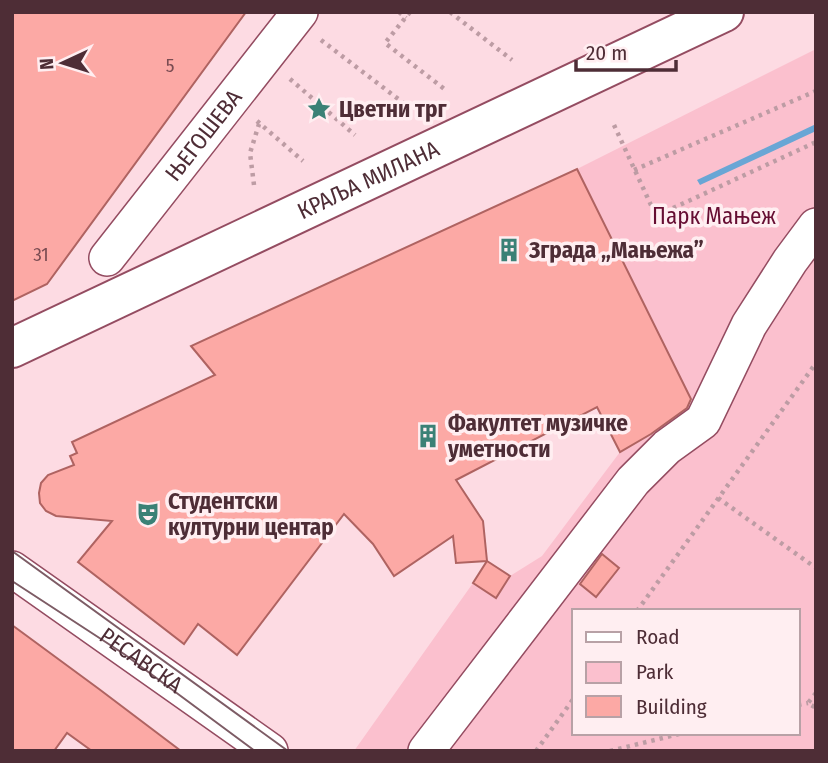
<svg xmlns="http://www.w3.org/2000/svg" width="828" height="763" viewBox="0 0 828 763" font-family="'Fira Sans Condensed',sans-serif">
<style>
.green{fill:#fbc0ce;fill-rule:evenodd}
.water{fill:#69a6d5}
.building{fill:#fca9a5;stroke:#af6361;stroke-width:2}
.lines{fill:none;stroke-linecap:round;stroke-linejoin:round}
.minor-casing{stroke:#944c61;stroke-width:38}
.major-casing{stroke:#944c61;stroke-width:42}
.path{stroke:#bd9ca4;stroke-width:4.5;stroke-dasharray:3.5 5;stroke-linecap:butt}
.minor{stroke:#fff;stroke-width:35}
.major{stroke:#fff;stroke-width:38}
.tram{stroke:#7d5c65;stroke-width:2}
.labels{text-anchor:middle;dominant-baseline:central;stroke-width:7;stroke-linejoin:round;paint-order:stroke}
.number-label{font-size:19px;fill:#7a4c52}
.poi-label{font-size:23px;font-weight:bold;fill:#4e2d36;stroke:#ffeef1;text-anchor:start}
.street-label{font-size:23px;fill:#4e2d36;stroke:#ffeef1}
.park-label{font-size:23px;fill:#660d32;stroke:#ffeef1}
</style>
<rect width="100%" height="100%" fill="#fddbe3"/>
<path class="green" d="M816 49V751H354L473 583 496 598 510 576 542 556 620 452 696 409 577 169ZM574 611H798V733H574Z"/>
<path class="water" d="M816 124V131L700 185 697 180Z"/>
<g class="building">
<path d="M12 12H246L47 284 12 301Z"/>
<path d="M577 169 691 399 687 408 651 434 620 452 597 407 456 480 483 521 487 561 456 563 453 536 394 576 373 544 344 514 237 655 198 624 184 644 78 562 112 521 56 516 46 511 40 503 39 493 41 483 48 475 74 465 70 456 77 453 72 442 215 375 191 346Z"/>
<path d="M602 554 619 568 596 597 580 584Z"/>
<path d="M487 561 510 576 496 598 473 583Z"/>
<path d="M12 625 99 689 181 751H92L67 733 54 751H12Z"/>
</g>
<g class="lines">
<g class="minor-casing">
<g id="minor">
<path id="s1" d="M107 258 300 12"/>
<path id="s2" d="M12 569 270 751"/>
<path d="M426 751 633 481 667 447 703 421 749 325 790 261 816 226"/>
</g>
</g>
<g class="major-casing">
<g id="major">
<path id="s3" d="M12 348 724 12"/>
</g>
</g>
<g class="path">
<path d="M399 12 406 18"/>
<path d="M410 12 385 43 447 91"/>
<path d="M450 12 512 60"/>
<path d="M321 40 410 108"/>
<path d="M290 79 355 135"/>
<path d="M257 121 303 161"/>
<path d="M614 125 656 216 816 142"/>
<path d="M634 170 816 91"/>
<path d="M254 185 250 153 259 124"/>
<path d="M718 498 816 568"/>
<path d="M637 611 816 363"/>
<path d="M816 693 808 703 816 708"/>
<path d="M798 705 808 703"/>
<path d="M536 751 574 698"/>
<path d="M610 751 683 733"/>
</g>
<use href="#minor" class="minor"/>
<use href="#major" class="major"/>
<g class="tram">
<path d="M12 551 288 751"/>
<path d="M12 581 124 654 255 751"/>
</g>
</g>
<defs>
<g id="sight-bare" transform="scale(1.89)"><path d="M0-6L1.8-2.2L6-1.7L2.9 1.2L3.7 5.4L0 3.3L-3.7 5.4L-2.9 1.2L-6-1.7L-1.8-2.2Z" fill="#3b8176" stroke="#ffeef1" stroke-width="2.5" paint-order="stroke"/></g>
<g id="building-bare" transform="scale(1.89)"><path d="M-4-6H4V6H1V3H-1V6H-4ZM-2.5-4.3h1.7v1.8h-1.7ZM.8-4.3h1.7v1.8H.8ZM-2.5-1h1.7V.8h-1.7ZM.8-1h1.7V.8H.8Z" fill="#3b8176" stroke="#ffeef1" stroke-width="2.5" paint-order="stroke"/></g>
<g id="theatre-bare" transform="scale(1.89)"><path d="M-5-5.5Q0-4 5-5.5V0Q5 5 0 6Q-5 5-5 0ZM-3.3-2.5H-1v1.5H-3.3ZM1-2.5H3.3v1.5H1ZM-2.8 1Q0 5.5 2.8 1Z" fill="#3b8176" stroke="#ffeef1" stroke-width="2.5" paint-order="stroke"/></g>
</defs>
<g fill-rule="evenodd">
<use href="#sight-bare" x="319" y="109"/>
<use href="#building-bare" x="509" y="250"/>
<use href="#building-bare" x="428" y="436"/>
<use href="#theatre-bare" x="148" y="514"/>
</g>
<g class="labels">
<g class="number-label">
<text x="170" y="65">5</text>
<text x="41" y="254">31</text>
</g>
<g class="poi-label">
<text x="339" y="109">Цветни трг</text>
<text x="529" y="250">Зграда „Мањежа”</text>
<text x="448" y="423">Факултет музичке<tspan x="448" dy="26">уметности</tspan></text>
<text x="168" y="501">Студентски<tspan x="168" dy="26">културни центар</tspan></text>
</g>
<g class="street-label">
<text stroke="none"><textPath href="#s1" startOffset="156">ЊЕГОШЕВА</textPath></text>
<text stroke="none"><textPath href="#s3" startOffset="394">КРАЉА МИЛАНА</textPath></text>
<text stroke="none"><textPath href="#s2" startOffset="158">РЕСАВСКА</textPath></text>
</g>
<g class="park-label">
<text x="714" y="216">Парк Мањеж</text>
</g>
</g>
<rect width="828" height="763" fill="none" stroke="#4e2d36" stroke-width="28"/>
<rect x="572" y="609" width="228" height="126" fill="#ffeef1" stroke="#b8a1a6" stroke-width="2"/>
<rect x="586" y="632" width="35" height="10" fill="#ffffff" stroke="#b8a1a6" stroke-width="2"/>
<text x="636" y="644" font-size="21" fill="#4e2d36">Road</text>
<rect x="586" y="662" width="35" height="21" fill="#fbc0ce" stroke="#b8a1a6" stroke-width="2"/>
<text x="636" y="679" font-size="21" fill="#4e2d36">Park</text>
<rect x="586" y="696" width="35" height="21" fill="#fca9a5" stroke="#b8a1a6" stroke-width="2"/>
<text x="636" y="714" font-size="21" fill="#4e2d36">Building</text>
<g transform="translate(63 63) rotate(266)" stroke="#ffeef1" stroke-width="5" paint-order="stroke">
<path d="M0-5L12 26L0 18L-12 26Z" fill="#4e2d36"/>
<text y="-10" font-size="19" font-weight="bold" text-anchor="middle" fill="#4e2d36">N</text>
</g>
<path d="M576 60v10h100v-10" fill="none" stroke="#4e2d36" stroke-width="3.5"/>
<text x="586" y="60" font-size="21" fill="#4e2d36" stroke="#ffeef1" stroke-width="5" paint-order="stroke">20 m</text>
</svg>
